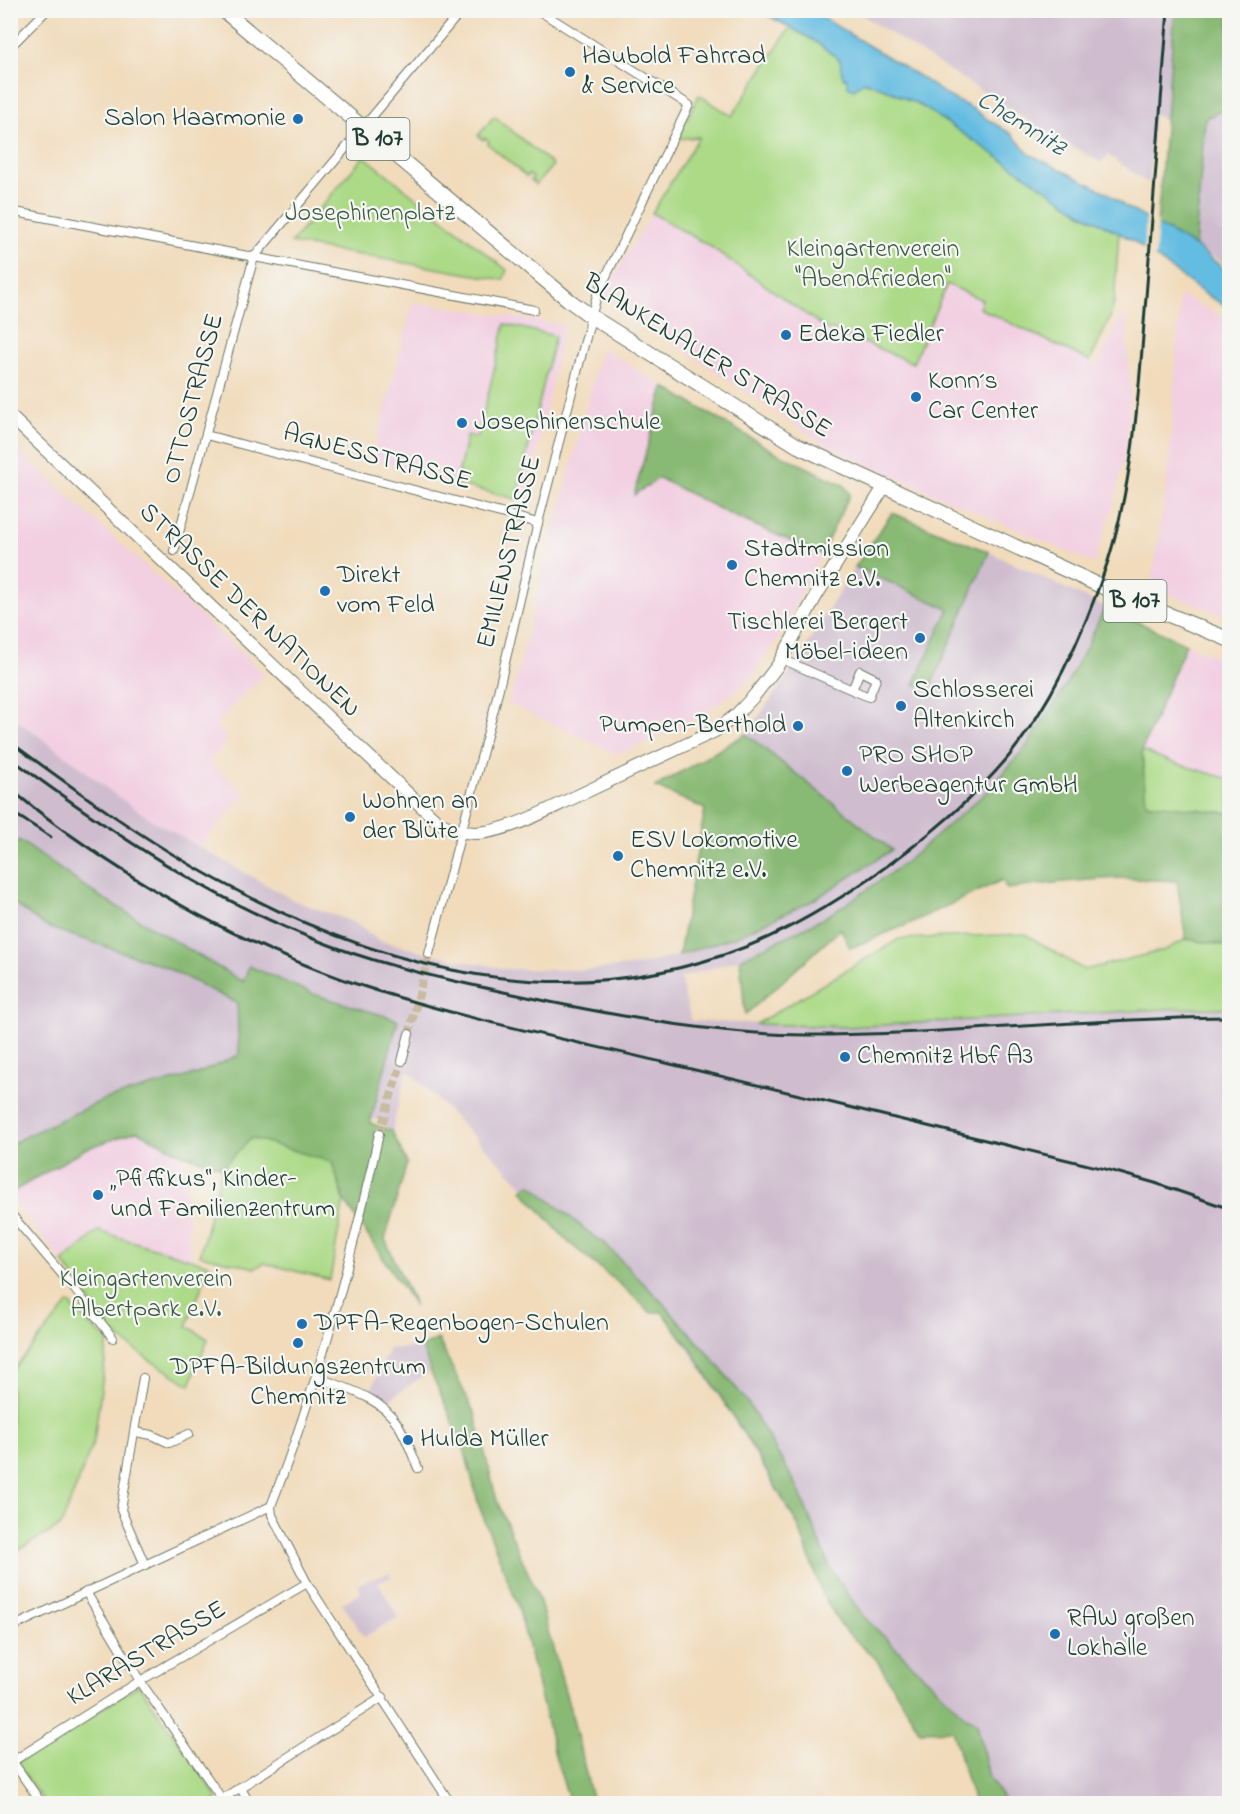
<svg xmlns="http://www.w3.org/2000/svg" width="1240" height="1814" viewBox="0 0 1240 1814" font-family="'Indie Flower',sans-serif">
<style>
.built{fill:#f2cfe1}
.industrial{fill:#cfbdcf}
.green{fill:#acda87;stroke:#668c5e;stroke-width:1.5}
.forest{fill:#89ba74;stroke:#547c54;stroke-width:1.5}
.water{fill:#64bce1;stroke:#427c8a;stroke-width:1.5}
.pier{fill:#f1dbbb}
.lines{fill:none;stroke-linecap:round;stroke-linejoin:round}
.street-tunnel{stroke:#c7bba0;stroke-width:8;stroke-dasharray:8 4;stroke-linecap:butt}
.street-casing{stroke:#687463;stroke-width:10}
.secondary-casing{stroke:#687463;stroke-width:14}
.primary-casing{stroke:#687463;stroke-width:16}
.street{stroke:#fff;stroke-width:8}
.secondary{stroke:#fff;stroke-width:12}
.primary{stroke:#fff;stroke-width:14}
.rail{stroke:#1f3d34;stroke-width:3}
.poi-dot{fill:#1f6fb2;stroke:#f6f6f2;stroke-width:2}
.labels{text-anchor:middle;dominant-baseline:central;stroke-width:4.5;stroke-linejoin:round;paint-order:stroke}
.shield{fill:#f6f6f2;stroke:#60746d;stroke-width:1.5}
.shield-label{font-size:24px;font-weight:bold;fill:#1f3d34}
.poi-label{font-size:26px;fill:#1f3d34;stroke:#f6f6f2;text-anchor:start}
.park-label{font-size:26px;fill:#3b5c45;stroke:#f6f6f2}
.street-label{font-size:26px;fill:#1f3d34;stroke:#f6f6f2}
.water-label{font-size:27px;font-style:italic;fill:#305d5f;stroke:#f6f6f2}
</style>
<rect width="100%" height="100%" fill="#f6f6f2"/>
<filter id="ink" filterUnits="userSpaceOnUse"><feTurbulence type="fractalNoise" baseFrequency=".0167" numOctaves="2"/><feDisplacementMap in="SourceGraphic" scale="12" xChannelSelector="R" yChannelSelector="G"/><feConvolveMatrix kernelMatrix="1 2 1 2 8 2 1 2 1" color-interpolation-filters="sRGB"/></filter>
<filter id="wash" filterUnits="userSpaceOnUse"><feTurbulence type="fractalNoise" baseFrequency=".008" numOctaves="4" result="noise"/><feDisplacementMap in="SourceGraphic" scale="24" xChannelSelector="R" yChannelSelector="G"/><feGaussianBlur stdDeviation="1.35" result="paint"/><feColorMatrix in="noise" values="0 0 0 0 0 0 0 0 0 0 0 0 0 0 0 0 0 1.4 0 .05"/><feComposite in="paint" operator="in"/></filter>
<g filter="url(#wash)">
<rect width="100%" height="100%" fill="#f1dbbb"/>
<g class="built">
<path d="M652 213 711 247 828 330H834L913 363 947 284 982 300 979 308 1090 361 1097 366 1121 316 1128 319 1127 345 1131 395 1125 453 1114 504 1094 563 879 470 819 441 602 295Z"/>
<path d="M1180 295 1229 320V617L1151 588 1169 466Z"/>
<path d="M413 302 564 325 527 502 451 484 372 459Z"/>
<path d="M601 350H606L664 387 635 494 659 477 731 515 821 554 779 637 747 683 705 713 650 741 617 754 509 704Z"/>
<path d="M10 443 264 674 215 726 229 739 209 761 245 794 199 847 153 821 110 791 77 764 11 716Z"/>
<path d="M1186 644 1229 662V779L1171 762 1141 750Z"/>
<path d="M137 1131 182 1154 192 1259 99 1231 63 1262 11 1198 10 1193 85 1149Z"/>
</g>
<g class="industrial">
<path d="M855 11H1175L1166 122 1154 113 1149 184 1108 155 1101 163 1031 122Z"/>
<path d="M1229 108V267L1195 246 1205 118Z"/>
<path d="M989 552 1105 607 1087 645 1063 690 1028 744 991 788 960 816 907 861 854 899 822 919 740 959 680 978 691 1021 847 1027 1182 1008H1229V1803H986L964 1738 826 1580 796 1524 732 1417 688 1349 662 1312 602 1241 597 1239 530 1184 525 1188 410 1072 406 1073 392 1131 374 1118 370 1123 248 1086 11 1177V716L77 764 110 791 153 821 295 901 353 922 380 941 441 956 506 969 588 970 640 965 679 955 892 850 746 734 788 675 855 567 949 609 915 683 931 688Z"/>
<path d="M421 1347 429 1372 385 1402 370 1392 389 1349Z"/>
<path d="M389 1573 391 1577 378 1582 398 1617 364 1637 342 1603 361 1593 358 1584Z"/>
</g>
<g class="green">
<path d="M790 27 813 40 840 60 843 78 863 81 890 91 923 107 1082 213 1119 233 1114 303 1110 318 1090 361 979 308 982 300 947 284 913 363 834 330H828L711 247 652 213 699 137 677 139 699 95 732 116Z"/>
<path d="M494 116 553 165 536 185 531 180 533 177 529 174 527 177 488 144 489 141 485 138 483 140 478 136Z"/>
<path d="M364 156 507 270 503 280 291 243Z"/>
<path d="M505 324 555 336 516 499 456 484 467 435 478 437Z"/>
<path d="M1141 750 1171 762 1229 779V814L1146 803Z"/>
<path d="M1025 934 1084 970 1165 950 1186 939 1229 946V1008H1182L847 1027 756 1024 899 939Z"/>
<path d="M252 1137 332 1162 344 1200 330 1280 264 1263 255 1268 200 1255 222 1167Z"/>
<path d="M98 1231 210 1265 187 1326 208 1339 190 1385C161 1367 130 1350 107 1326L63 1262Z"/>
<path d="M69 1303 96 1331 108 1339 94 1440 61 1526 11 1554V1372Z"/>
<path d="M139 1685 218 1798 209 1804 45 1803 16 1763Z"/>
</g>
<g class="forest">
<path d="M1175 11H1229V108L1205 118 1195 246 1157 225Z"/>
<path d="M664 387 773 451 844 485 850 494 821 554 731 515 659 478 634 495Z"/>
<path d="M892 513 989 552 930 688 914 684 949 609 855 567Z"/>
<path d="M1105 607 1186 644 1142 750 1146 803 1229 813V946L1186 939 1177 881 1117 878 1062 882 1007 889 1002 880 904 926 850 948 841 929 745 1015 740 959 822 919 854 899 907 861 991 788 1028 744 1063 690 1087 646Z"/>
<path d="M746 734 892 850 812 901 737 936 679 955 705 809 655 787Z"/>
<path d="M19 840 94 893 243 982 249 966 313 994 398 1020 370 1123 392 1131 407 1163 385 1239 415 1306 344 1200 332 1162 252 1138 222 1167 182 1154 137 1131 85 1149 11 1193V1145L22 1138 103 1100 197 1074 239 1055 237 1003 161 965 47 927 11 901V850Z"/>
<path d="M530 1184 597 1239 602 1241 662 1302 708 1353 748 1403 797 1486 830 1568 863 1616 966 1717 977 1723 989 1778 1006 1803H974L952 1730 920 1731 876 1659 844 1630 823 1596 798 1525 751 1445 690 1348 662 1312H650L623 1287 567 1241 522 1190Z"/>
<path d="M438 1339 475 1414 497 1501 538 1596 573 1719 593 1803H570L556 1759 518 1606 479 1506 464 1448 430 1370 422 1347Z"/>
</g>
<path class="water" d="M760 11H812L920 77 948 96 973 109 990 121 1012 134 1029 154 1108 193 1124 206 1198 248 1229 273V308L1205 294 1132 240 1082 213 923 107 890 91 864 81 854 89 848 86 846 77 843 78 840 60 813 40Z"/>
<path class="pier" d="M1146 215 1158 222 1155 261 1144 252Z"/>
</g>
<g filter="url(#ink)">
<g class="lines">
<g class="street-tunnel">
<path d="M409 1034 429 954"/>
<path d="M379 1134 402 1061"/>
</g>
<g class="street-casing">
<g id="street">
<path d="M10 47 47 10"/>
<path d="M10 211 534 310"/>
<path d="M206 435 538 523"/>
<path d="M174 551 254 257 462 10"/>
<path d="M782 659C811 672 840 685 869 697L876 679 860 671 852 690"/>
<path d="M429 954 494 709 538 523 597 295 689 105 538 10"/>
<path d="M402 1061 409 1034"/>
<path d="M379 1134C351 1260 318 1385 271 1506L272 1515 307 1583 451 1804"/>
<path d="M10 1213 72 1286 113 1338"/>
<path d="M316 1377C346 1388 381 1397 399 1426 407 1439 412 1454 418 1468"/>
<path d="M143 1378 121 1510 145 1565"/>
<path d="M135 1432 152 1435 169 1443 189 1434"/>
<path d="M86 1592 140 1681 222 1799"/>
<path d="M10 1628 271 1506"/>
<path d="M11 1759 42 1804"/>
<path d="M10 1763 140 1681 307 1583"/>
<path d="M240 1787 250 1804"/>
<path d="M214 1804 383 1697"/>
</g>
</g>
<g class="secondary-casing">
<path id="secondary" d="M10 416 438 822C453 831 468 835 486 832 517 827 547 810 575 797 622 775 669 753 715 731L736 715 754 696 778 665 816 596 884 487"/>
</g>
<g class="primary-casing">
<path id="primary" d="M223 10 570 301 592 317 798 446 1118 594 1230 640"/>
</g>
<use href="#street" class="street"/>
<use href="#secondary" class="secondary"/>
<use href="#primary" class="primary"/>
<g class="rail">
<path d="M1223 230 1230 235"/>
<path d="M10 742C77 791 144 840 217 880 385 971 564 1019 748 946 793 928 834 903 873 876 923 841 970 803 1009 756 1055 699 1085 630 1108 561 1135 475 1139 385 1146 297 1153 201 1161 106 1168 10"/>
<path d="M10 758C111 832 214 903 332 946 402 972 477 986 550 1002 634 1019 719 1034 805 1035 947 1035 1088 1018 1230 1017"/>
<path d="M10 789C109 869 222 936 342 979 444 1015 556 1037 662 1062 811 1098 960 1133 1109 1170L1155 1183 1230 1209"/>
<path d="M10 811 51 837"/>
</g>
</g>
</g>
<g class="poi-dot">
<circle cx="570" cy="72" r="6"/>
<circle cx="298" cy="119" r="6"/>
<circle cx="786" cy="335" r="6"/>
<circle cx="916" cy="397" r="6"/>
<circle cx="462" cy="423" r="6"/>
<circle cx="732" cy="565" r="6"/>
<circle cx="325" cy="591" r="6"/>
<circle cx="920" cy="638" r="6"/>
<circle cx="901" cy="706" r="6"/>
<circle cx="798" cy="726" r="6"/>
<circle cx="847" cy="771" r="6"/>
<circle cx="350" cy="817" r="6"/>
<circle cx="618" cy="856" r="6"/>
<circle cx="845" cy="1057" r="6"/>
<circle cx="98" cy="1195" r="6"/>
<circle cx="302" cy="1324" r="6"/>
<circle cx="298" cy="1343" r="6"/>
<circle cx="408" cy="1440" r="6"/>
<circle cx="1055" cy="1634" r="6"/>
</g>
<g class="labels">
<g class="shield">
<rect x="346.5" y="118" width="63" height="42" rx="4.5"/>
<rect x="1103.5" y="580" width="63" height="42" rx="4.5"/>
</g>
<g class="shield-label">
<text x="378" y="139">B 107</text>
<text x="1135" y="601">B 107</text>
</g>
<g class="poi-label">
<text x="582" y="57">Haubold Fahrrad<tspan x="582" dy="30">&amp; Service</tspan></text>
<text x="286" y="119" text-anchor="end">Salon Haarmonie</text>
<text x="798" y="335">Edeka Fiedler</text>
<text x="928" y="382">Konn´s<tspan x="928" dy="30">Car Center</tspan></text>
<text x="474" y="423">Josephinenschule</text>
<text x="744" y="550">Stadtmission<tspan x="744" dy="30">Chemnitz e.V.</tspan></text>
<text x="337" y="576">Direkt<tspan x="337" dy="30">vom Feld</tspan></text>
<text x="908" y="623" text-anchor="end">Tischlerei Bergert<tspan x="908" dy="30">Möbel-ideen</tspan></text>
<text x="913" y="691">Schlosserei<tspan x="913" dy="30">Altenkirch</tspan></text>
<text x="786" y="726" text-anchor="end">Pumpen-Berthold</text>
<text x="859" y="756">PRO SHOP<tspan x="859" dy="30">Werbeagentur GmbH</tspan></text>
<text x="362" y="802">Wohnen an<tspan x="362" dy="30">der Blüte</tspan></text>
<text x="630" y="841">ESV Lokomotive<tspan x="630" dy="30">Chemnitz e.V.</tspan></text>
<text x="857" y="1057">Chemnitz Hbf A3</text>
<text x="110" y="1180">„Pfiffikus“, Kinder-<tspan x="110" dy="30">und Familienzentrum</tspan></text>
<text x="314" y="1324">DPFA-Regenbogen-Schulen</text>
<text x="298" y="1368" text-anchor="middle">DPFA-Bildungszentrum<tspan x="298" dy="30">Chemnitz</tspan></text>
<text x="420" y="1440">Hulda Müller</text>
<text x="1067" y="1619">RAW großen<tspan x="1067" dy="30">Lokhalle</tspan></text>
</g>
<g class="park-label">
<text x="370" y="214">Josephinenplatz</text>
<text x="873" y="250">Kleingartenverein<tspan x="873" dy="30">"Abendfrieden"</tspan></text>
<text x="146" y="1280">Kleingartenverein<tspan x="146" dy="30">Albertpark e.V.</tspan></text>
</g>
<g class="street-label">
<text transform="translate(707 357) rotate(32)">BLANKENAUER STRASSE</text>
<text transform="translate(194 399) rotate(-75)">OTTOSTRASSE</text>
<text transform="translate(377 458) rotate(15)">AGNESSTRASSE</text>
<text transform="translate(510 552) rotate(-76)">EMILIENSTRASSE</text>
<text transform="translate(249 611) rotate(44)">STRASSE DER NATIONEN</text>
<text transform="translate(147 1654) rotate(-31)">KLARASTRASSE</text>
</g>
<g class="water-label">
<text transform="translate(1021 124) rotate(32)">Chemnitz</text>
</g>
</g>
<rect width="1240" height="1814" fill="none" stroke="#f6f6f2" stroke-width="36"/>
</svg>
